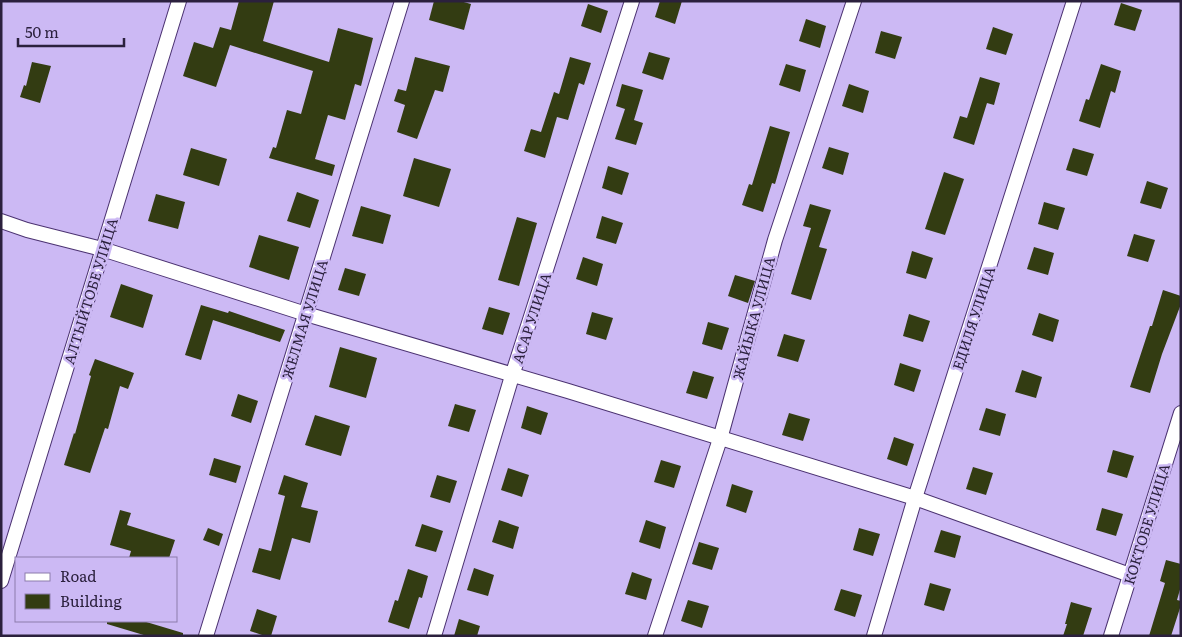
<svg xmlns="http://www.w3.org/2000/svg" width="1182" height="637" viewBox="0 0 1182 637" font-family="Literata,serif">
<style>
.building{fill:#333c12}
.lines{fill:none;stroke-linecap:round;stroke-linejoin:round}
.minor-casing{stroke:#4b3271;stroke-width:16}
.minor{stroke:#fff;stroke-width:14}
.labels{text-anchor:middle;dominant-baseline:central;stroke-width:5;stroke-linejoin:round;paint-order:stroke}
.street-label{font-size:14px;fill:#2b203d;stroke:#ccb9f4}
</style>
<rect width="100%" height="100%" fill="#ccb9f4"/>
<g class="building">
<path d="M239 1H274L263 41 329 62 338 28 373 38 361 86 355 84 345 120 328 115 315 159 335 165 332 176 269 158 273 147 276 148 287 110 301 114 313 71 230 45 216 87 183 76 194 42 213 48 220 27 231 30Z"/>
<path d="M434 1H460L471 4 464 30 429 20Z"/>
<path d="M660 1H682L675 24 655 17Z"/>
<path d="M1121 3 1142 10 1135 31 1114 25Z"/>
<path d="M588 4 608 11 601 33 581 26Z"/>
<path d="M806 19 826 26 820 48 799 41Z"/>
<path d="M993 27 1013 34 1006 55 986 49Z"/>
<path d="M881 31 902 37 895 59 875 53Z"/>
<path d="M649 52 670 58 663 80 642 73Z"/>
<path d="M415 57 450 66 443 92 435 90 417 139 397 132 405 105 394 101 398 89 406 91Z"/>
<path d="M570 57 591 63 584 85 579 83 568 120 557 117 545 158 524 151 531 129 541 132 554 92 559 94Z"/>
<path d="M32 62 51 66 40 103 20 97 24 85 26 86Z"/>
<path d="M786 64 806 70 800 92 779 85Z"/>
<path d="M1101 64 1121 71 1115 93 1111 91 1100 128 1079 121 1086 99 1089 100Z"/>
<path d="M980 77 1000 83 994 105 987 103 974 145 953 138 960 116 967 118Z"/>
<path d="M622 84 643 90 634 120 643 123 636 145 615 139 625 109 616 106Z"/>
<path d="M849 84 869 91 863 113 842 106Z"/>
<path d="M770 126 790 132 775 184 772 183 763 212 742 205 749 184 752 185Z"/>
<path d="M829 147 849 153 843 175 822 168Z"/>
<path d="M191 148 227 159 219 186 183 175Z"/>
<path d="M1073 148 1094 154 1087 176 1066 170Z"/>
<path d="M414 158 451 169 439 207 403 196Z"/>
<path d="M608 166 629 173 622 195 602 188Z"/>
<path d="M944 172 964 179 945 235 925 229Z"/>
<path d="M1147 181 1168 188 1161 209 1140 203Z"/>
<path d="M297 192 319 200 310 228 287 221Z"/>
<path d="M156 194 185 202 178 229 148 221Z"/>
<path d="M1044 202 1065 208 1058 230 1038 224Z"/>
<path d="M810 204 831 210 819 247 827 249 811 300 791 294 811 228 803 226Z"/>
<path d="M361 206 391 215 383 244 352 236Z"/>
<path d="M602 216 623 223 616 244 596 238Z"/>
<path d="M517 217 537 223 519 286 498 280Z"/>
<path d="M1134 234 1155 240 1148 262 1127 256Z"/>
<path d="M259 235 299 247 289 280 249 267Z"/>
<path d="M1034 247 1054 253 1048 275 1027 269Z"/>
<path d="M912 251 933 258 926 279 906 273Z"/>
<path d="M583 257 603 264 597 286 576 279Z"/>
<path d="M345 268 366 274 359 296 338 290Z"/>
<path d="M735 275 755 281 748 303 728 296Z"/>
<path d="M121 284 153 295 143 328 110 317Z"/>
<path d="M1163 290 1181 296V304L1162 354 1150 393 1130 387 1150 326H1152Z"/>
<path d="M201 305 228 313 229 311 285 330 280 342 213 320 201 360 185 355Z"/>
<path d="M489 307 510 313 503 335 482 329Z"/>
<path d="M592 312 613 318 606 340 586 334Z"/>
<path d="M1039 313 1059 320 1053 342 1032 335Z"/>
<path d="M909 314 930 321 923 342 903 336Z"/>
<path d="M708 322 729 328 722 350 702 344Z"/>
<path d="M784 334 805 340 798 362 777 356Z"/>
<path d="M340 347 377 358 366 398 329 387Z"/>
<path d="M95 359 134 373 128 389 120 386 108 429 105 428 90 473 64 465 74 433 75 434 91 376 89 375Z"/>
<path d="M900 363 921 370 914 392 894 385Z"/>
<path d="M1022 370 1042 377 1036 398 1015 392Z"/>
<path d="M693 371 714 377 707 399 686 393Z"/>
<path d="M238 394 258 401 251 423 231 416Z"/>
<path d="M455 404 476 410 469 432 448 426Z"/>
<path d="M527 406 548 413 541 435 521 428Z"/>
<path d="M986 408 1006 414 1000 436 979 430Z"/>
<path d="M789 413 810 419 803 441 782 435Z"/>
<path d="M315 415 350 426 341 456 305 445Z"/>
<path d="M894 437 914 444 907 466 887 459Z"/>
<path d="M1113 450 1134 456 1127 478 1107 472Z"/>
<path d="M214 458 241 466 236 483 209 475Z"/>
<path d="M661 460 681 466 674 488 654 482Z"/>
<path d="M973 467 993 473 986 495 966 489Z"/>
<path d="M508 468 529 475 522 497 501 490Z"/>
<path d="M284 475 308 483 301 507 318 511 310 543 292 538 280 580 252 572 259 548 271 551 285 496 278 494Z"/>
<path d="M437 475 457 481 450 503 430 497Z"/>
<path d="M732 484 753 491 746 513 726 506Z"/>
<path d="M1102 508 1123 514 1116 536 1096 530Z"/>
<path d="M120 510 131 513 127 525 175 540 169 558H129L131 551 110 545Z"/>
<path d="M499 520 519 527 513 549 492 542Z"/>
<path d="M646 520 666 527 660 549 639 542Z"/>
<path d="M422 524 443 531 436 552 415 546Z"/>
<path d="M208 528 223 534 219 546 203 540Z"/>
<path d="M859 528 880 534 873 556 853 550Z"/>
<path d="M941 530 961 536 955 558 934 552Z"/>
<path d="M699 542 719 548 712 570 692 564Z"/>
<path d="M1166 560 1181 564V586L1177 600 1181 601V605L1171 636H1149L1165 583 1160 581Z"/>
<path d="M474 568 494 575 488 596 467 590Z"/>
<path d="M408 569 428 576 422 598 419 597 409 629 388 622 395 600 398 601Z"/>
<path d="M632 572 652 579 646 600 625 594Z"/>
<path d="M930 583 951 589 944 611 924 605Z"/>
<path d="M841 589 862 595 855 617 834 610Z"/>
<path d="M688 600 709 606 702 628 681 621Z"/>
<path d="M1071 602 1092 608 1083 636H1063L1067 624H1065Z"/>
<path d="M257 609 277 616 271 636H265L250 631Z"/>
<path d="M459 619 480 626 477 636H454Z"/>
<path d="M107 621H143L183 633V636H147L107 624Z"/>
</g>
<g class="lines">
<g class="minor-casing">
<g id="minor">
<path d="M1 221 27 230 102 249 306 314 568 391 915 498 1130 575"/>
<path d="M1 581 179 1"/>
<path d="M206 636 402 1"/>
<path d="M434 636 512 376 632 1"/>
<path d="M655 636 720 439 775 240 854 1"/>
<path d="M874 636 915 498 1074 1"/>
<path d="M1111 636 1181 413"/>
</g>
</g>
<use href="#minor" class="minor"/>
</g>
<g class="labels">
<g class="street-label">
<text transform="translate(90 291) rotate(-73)">АЛТЫЙТОБЕ УЛИЦА</text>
<text transform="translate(531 318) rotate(-72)">АСАР УЛИЦА</text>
<text transform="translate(753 318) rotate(-75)">ЖАЙЫКА УЛИЦА</text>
<text transform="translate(973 318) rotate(-72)">ЕДИЛЯ УЛИЦА</text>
<text transform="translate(304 319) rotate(-73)">ЖЕЛМАЯ УЛИЦА</text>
<text transform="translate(1146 524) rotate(-73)">КОКТОБЕ УЛИЦА</text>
</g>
</g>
<rect width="1182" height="637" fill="none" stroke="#2b203d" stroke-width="5"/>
<rect x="15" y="557" width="162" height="65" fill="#ccb9f4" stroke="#8c7cab"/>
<rect x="25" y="573" width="25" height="8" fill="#ffffff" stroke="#8c7cab"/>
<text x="60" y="582" font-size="15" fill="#2b203d">Road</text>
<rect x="25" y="594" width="25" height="15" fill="#333c12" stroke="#8c7cab"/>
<text x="60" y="607" font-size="15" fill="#2b203d">Building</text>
<path d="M18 38v8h106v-8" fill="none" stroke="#2b203d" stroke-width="2.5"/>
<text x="25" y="38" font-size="15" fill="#2b203d" stroke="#ccb9f4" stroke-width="4" paint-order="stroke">50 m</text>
</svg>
